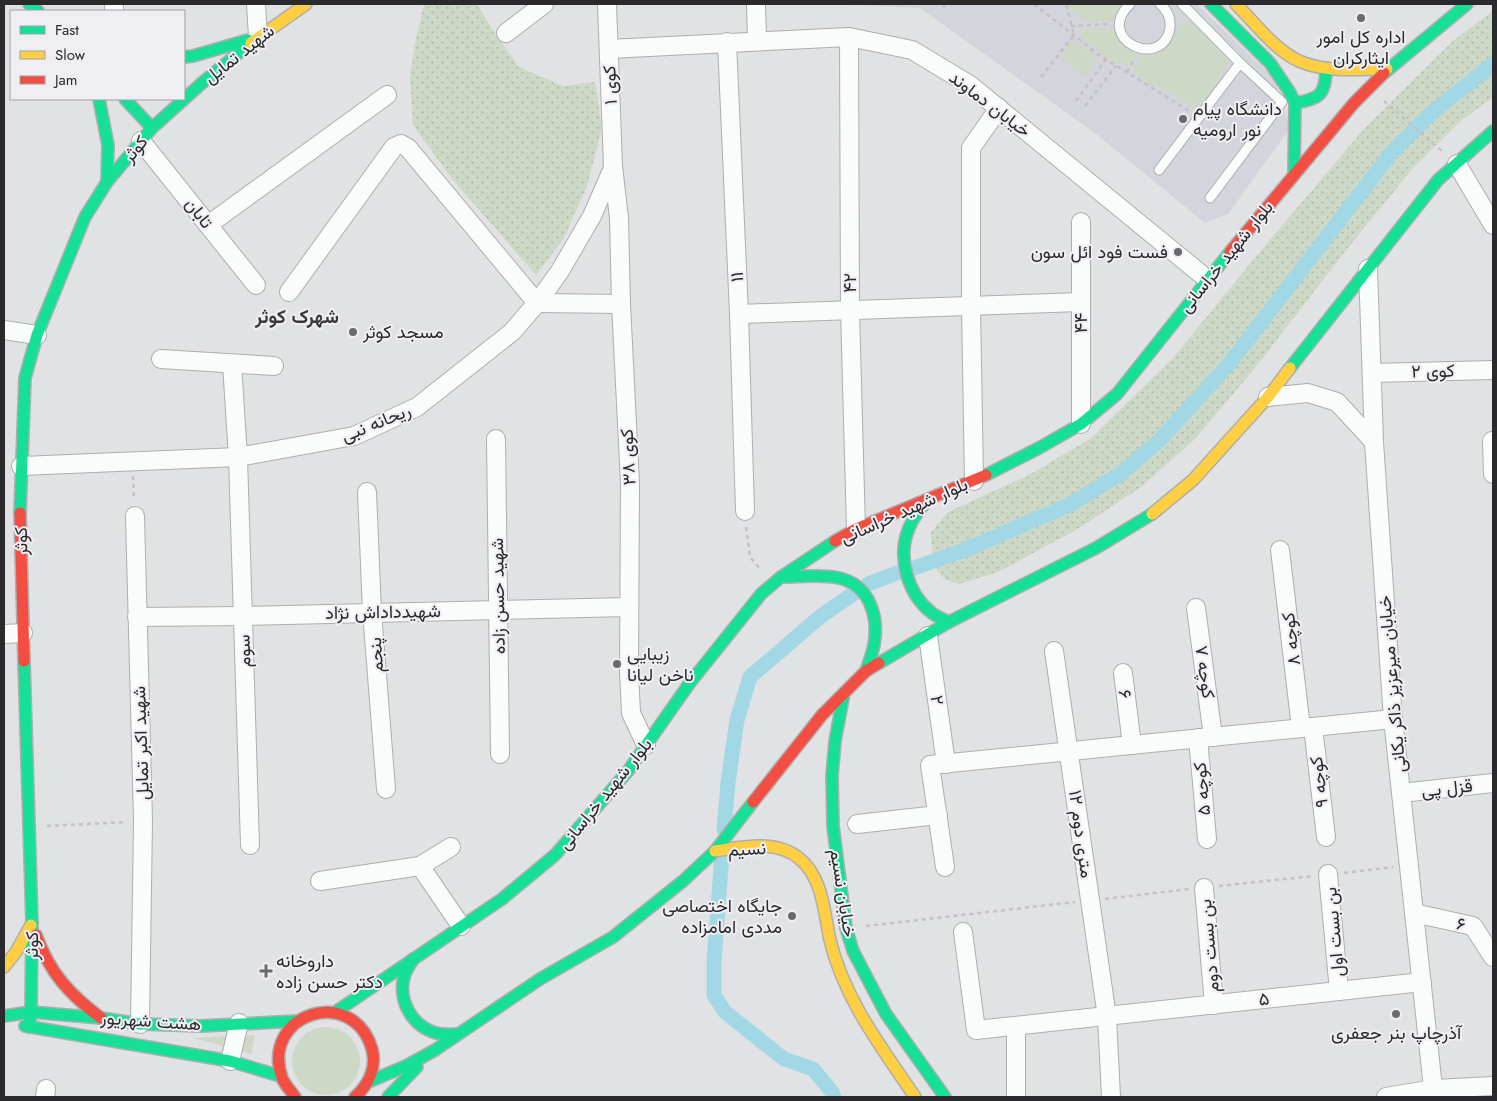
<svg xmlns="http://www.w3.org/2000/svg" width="1497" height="1101" viewBox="0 0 1497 1101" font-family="Jost,Vazirmatn,sans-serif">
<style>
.built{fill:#d3d4dc}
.green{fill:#cdd8c7}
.park{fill:url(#park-dots)}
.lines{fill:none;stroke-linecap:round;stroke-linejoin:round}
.canal{stroke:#a2d8e6;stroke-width:15}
.lane-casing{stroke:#adaeaf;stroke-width:11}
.street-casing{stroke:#adaeaf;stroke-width:20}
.fast-casing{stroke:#adaeaf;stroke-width:14}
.slow-casing{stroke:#adaeaf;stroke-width:14}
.jam-casing{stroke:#adaeaf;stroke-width:14}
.path{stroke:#c2c2c4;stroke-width:2.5;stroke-dasharray:4 4;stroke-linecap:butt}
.lane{stroke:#fafbfb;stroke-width:9}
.street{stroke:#fafbfb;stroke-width:18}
.fast{stroke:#16e098;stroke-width:11}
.slow{stroke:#ffcf43;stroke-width:11}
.jam{stroke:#f24e42;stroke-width:11}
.poi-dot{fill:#6a6a6c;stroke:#eeeef3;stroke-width:2}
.labels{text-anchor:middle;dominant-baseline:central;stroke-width:4;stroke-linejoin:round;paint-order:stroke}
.poi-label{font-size:18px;fill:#2a2a2c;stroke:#eeeef3;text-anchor:start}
.street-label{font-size:18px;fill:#2a2a2c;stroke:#eeeef3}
.neighbourhood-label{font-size:19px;font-weight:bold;fill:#39393c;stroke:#eeeef3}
</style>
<defs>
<pattern id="park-dots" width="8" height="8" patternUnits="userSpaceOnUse" patternTransform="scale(1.25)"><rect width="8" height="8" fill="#cdd8c7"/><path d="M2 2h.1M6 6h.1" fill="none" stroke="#b0baab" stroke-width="1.8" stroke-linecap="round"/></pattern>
</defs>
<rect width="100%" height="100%" fill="#e1e2e4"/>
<path class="built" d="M833 4H1197L1275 79 1290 128 1228 214 1205 223 1095 133 920 8Z"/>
<g class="green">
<path d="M1069 4H1125L1119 11 1116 22 1085 21 1068 9Z"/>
<path d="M1193 22 1199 23 1229 58 1222 76 1197 113 1180 99 1132 73 1141 51 1165 45 1182 23Z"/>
<path d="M1117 28 1137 51 1133 61 1128 67 1121 62 1117 65 1079 37 1084 29Z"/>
<path d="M1073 39 1097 57 1085 76 1059 57Z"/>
<circle cx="326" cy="1061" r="34"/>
<path d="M255 1035 251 1054 194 1038Z"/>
</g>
<g class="park">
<path d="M424 4H477L490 26 519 67 563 86 595 82 602 128 587 186 564 238 536 275 453 180 413 125 410 78 415 43Z"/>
<path d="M1493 11V97L1462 120 1413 168 1343 254 1255 368 1195 439 1141 487 1076 530 998 572 959 584 946 580 938 572 932 550 931 532 948 512 1027 476 1090 439 1174 357 1254 259 1363 130 1454 40Z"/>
</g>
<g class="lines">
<g class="canal">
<path d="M914 568 965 550 1071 504 1119 475 1159 441 1229 364 1392 152 1430 114 1493 64"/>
<path d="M868 584 897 573"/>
<path d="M724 829 728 783 737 720 750 677 821 616 853 594"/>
<path d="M722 854 714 961V995L725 1012 784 1059 813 1069 832 1092 834 1097"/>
</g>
<g class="lane-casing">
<g id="lane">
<path d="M1130 4C1093 40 1163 71 1170 28 1171 18 1167 10 1160 4"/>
<path d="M1182 4 1240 63 1282 102 1210 198"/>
<path d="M1159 170 1240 63"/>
</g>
</g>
<g class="street-casing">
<g id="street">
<path d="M114 4V11"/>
<path d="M256 4 258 37"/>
<path d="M607 4 613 166 619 218 621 304 630 484 629 672 631 713 646 745"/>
<path d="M756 4 757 41"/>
<path d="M506 33 544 4"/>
<path d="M849 37 850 311 856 529"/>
<path d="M727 42 739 314 745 511"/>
<path d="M609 49 849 37 912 50 970 85 1207 279"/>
<path d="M141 141 256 285"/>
<path d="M1457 164 1493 225"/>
<path d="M208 225 387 95"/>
<path d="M1368 269 1374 442 1393 719 1434 1097"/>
<path d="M289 292 394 147 401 144 408 148 537 303 621 304"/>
<path d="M739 314 1081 302"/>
<path d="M4 330 37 335"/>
<path d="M161 359 274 366"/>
<path d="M232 364 238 457 250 845"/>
<path d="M1372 373 1493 370"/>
<path d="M1268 397 1308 393 1337 402 1374 442"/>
<path d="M1081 424V222"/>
<path d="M496 439 500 754"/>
<path d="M1492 441 1493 474"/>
<path d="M21 466 238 457 354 436 417 407 512 332 537 303 560 271 592 216 613 168"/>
<path d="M974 481 971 306V148L999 108"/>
<path d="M367 492 372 612 386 789"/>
<path d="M135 516 143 821 140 1024"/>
<path d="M1280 550 1301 728"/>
<path d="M1196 608 1213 737"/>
<path d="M137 617 243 616 629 607"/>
<path d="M4 634 23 633"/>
<path d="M928 636 946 764"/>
<path d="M1054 651 1107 1017 1111 1097"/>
<path d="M1123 673 1132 745"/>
<path d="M1313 727 1326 837"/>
<path d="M1198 738 1207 839"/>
<path d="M1401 793 1493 783"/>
<path d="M857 824 938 815"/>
<path d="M420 866 461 926"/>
<path d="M945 867 930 765 1393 719"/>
<path d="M1328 874 1339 991"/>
<path d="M320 881 420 866 451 847"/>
<path d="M1204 888 1214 1005"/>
<path d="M1414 913 1473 926 1493 957"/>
<path d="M963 932 976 1030 1422 982"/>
<path d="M1016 1027V1097"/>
<path d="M230 1061 239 1023"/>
<path d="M45 1097 46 1089"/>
<path d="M1386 1097 1434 1089 1493 1086"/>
</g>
</g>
<g class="fast-casing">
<g id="fast">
<path d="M29 4 38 11"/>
<path d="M1211 4 1270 63 1289 91 1295 103 1294 173"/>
<path d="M184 57 193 56 248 40"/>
<path d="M1384 73 1467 4"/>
<path d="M99 99 108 145 107 182"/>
<path d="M125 99 152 128"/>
<path d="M1295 103C1320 99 1326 94 1326 68"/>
<path d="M1290 368 1438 180 1493 131"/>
<path d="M986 475 1039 448 1081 424 1117 394 1230 252"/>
<path d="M926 502C919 510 913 518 909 528 897 556 907 594 932 613 937 617 943 619 949 622"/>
<path d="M20 513 25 378 37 335 85 217 107 182 152 128 202 83 251 43"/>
<path d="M781 577C800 577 820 574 839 578 870 585 879 617 874 645 872 654 869 662 866 671"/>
<path d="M24 661 32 923 31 1012 29 1027"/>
<path d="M879 663 949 622 1096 548 1152 514"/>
<path d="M844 693 835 741 832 776 833 826 846 928 853 951 886 1014 945 1097"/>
<path d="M413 959C410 965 406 970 404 977 398 1001 412 1026 436 1033 443 1035 449 1034 456 1034"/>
<path d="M334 1013 502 899 555 855 628 771 689 684 761 594 781 577 835 541"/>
<path d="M4 1016 31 1012 101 1018 140 1024 201 1026 298 1021"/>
<path d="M25 1026 230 1061 280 1076"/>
<path d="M368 1082 406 1066 435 1050 540 979 613 937 683 881 715 851 753 802"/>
<path d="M388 1097 417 1067"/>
</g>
</g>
<g class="slow-casing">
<g id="slow">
<path d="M1236 4C1254 22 1276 51 1299 61 1326 73 1358 69 1387 69"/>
<path d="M251 43 306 4"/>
<path d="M1152 514 1193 480 1268 397 1290 368"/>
<path d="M715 851C743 847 776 839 800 859 823 878 824 913 830 940 844 999 882 1048 915 1097"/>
<path d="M4 967 16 952 31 925"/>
</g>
</g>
<g class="jam-casing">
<g id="jam">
<path d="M1230 252 1354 103 1384 73"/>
<path d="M20 513 24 661"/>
<path d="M835 541 856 529 986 475"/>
<path d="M753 802 822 715 866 671 879 663"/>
<path d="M36 935C50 973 69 994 101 1018"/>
<path d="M295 1097C291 1091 285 1085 282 1078 260 1013 353 984 372 1049 377 1068 368 1085 355 1097"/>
</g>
</g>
<g class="path">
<path d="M1034 4 1099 55 1189 111"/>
<path d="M943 7 945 4"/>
<path d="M1071 26 1110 24"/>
<path d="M1127 72 1135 58"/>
<path d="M1041 77 1074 35 1066 4"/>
<path d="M1076 101 1106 59"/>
<path d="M1384 101 1442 151"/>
<path d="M1085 106 1116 66"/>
<path d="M133 476 134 500"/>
<path d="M746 527 750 557 761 570"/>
<path d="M47 826 127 822"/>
<path d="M1344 873 1393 867"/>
<path d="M1219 886 1313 876"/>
<path d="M1105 899 1189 889"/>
<path d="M866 926 1075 902"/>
</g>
<use href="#lane" class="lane"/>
<use href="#street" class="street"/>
<use href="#fast" class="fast"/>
<use href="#slow" class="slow"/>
<use href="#jam" class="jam"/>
</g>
<g class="poi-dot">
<circle cx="1361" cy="18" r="5"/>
<circle cx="1183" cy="119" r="5"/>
<circle cx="1178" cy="252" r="5"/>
<circle cx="353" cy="332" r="5"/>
<circle cx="617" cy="664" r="5"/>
<circle cx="792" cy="916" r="5"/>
<path d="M263.5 963.5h5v5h5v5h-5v5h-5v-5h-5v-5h5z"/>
<circle cx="1396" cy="1014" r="5"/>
</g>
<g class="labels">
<g class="poi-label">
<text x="1361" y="37" text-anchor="middle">اداره کل امور<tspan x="1361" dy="21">ایثارکران</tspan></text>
<text x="1193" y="109">دانشگاه پیام<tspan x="1193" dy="21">نور ارومیه</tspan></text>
<text x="1168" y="252" text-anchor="end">فست فود ائل سون</text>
<text x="363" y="332">مسجد کوثر</text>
<text x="627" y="654">زیبایی<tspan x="627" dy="21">ناخن لیانا</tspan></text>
<text x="782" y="906" text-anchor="end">جایگاه اختصاصی<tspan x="782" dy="21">مددی امامزاده</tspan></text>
<text x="276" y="961">داروخانه<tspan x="276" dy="21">دکتر حسن زاده</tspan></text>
<text x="1396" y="1033" text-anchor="middle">آذرچاپ بنر جعفری</text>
</g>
<g class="street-label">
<text transform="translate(239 54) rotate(-38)">شهید تمایل</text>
<text transform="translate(610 85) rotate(-92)">کوی ۱</text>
<text transform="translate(990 104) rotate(37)">خیابان دماوند</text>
<text transform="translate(135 149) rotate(-50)">کوثر</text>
<text transform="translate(199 213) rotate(52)">تابان</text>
<text transform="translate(1226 257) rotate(-51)">بلوار شهید خراسانی</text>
<text transform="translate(737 277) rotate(-93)">۱۱</text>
<text transform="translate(850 283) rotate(-90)">۴۲</text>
<text transform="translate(1081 323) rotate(-90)">۴۴</text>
<text transform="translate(1433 371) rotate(-1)">کوی ۲</text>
<text transform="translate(376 423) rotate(-22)">ریحانه نبی</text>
<text transform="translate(628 457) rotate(-93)">کوی ۳۸</text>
<text transform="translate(904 511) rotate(-24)">بلوار شهید خراسانی</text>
<text transform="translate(21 541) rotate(-91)">کوثر</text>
<text transform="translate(498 596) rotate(-91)">شهید حسن زاده</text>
<text transform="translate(383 612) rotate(-1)">شهیدداداش نژاد</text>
<text transform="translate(1291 639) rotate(-97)">کوچه ۸</text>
<text transform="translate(244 651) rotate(-92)">سوم</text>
<text transform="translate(376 655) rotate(-94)">پنجم</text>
<text transform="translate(1205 672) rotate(82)">کوچه ۷</text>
<text transform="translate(1392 684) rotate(-95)">خیابان میرعزیز ذاکر یکانی</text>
<text transform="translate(1125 694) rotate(83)">۶</text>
<text transform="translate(937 700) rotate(82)">۲</text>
<text transform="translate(141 743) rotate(-92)">شهید اکبر تمایل</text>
<text transform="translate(1319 782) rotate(-97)">کوچه ۹</text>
<text transform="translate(1447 788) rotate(-6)">قزل پی</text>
<text transform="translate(1202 789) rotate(-95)">کوچه ۵</text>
<text transform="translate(605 794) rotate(-51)">بلوار شهید خراسانی</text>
<text transform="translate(1081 834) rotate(82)">۱۲ متری دوم</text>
<text transform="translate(747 849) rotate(-3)">نسیم</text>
<text transform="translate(843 893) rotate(81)">خیابان نسیم</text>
<text transform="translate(1461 924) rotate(15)">۶</text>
<text transform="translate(1334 932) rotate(-95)">بن بست اول</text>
<text transform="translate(32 946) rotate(-89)">کوثر</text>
<text transform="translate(1209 946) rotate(-95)">بن بست دوم</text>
<text transform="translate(1264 999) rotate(-6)">۵</text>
<text transform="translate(151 1021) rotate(4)">هشت شهریور</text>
</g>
<g class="neighbourhood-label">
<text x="297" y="316">شهرک کوثر</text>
</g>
</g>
<rect width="1497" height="1101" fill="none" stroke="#2a2a2c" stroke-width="10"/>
<rect x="10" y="10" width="175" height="90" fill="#eeeef3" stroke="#a0a0a3"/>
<rect x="20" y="26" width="25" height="8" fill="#16e098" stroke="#a0a0a3"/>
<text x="55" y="35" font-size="15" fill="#2a2a2c">Fast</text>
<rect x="20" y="51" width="25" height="8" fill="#ffcf43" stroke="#a0a0a3"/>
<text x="55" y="60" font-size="15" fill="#2a2a2c">Slow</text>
<rect x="20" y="76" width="25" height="8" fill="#f24e42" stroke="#a0a0a3"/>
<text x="55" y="85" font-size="15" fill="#2a2a2c">Jam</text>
</svg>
